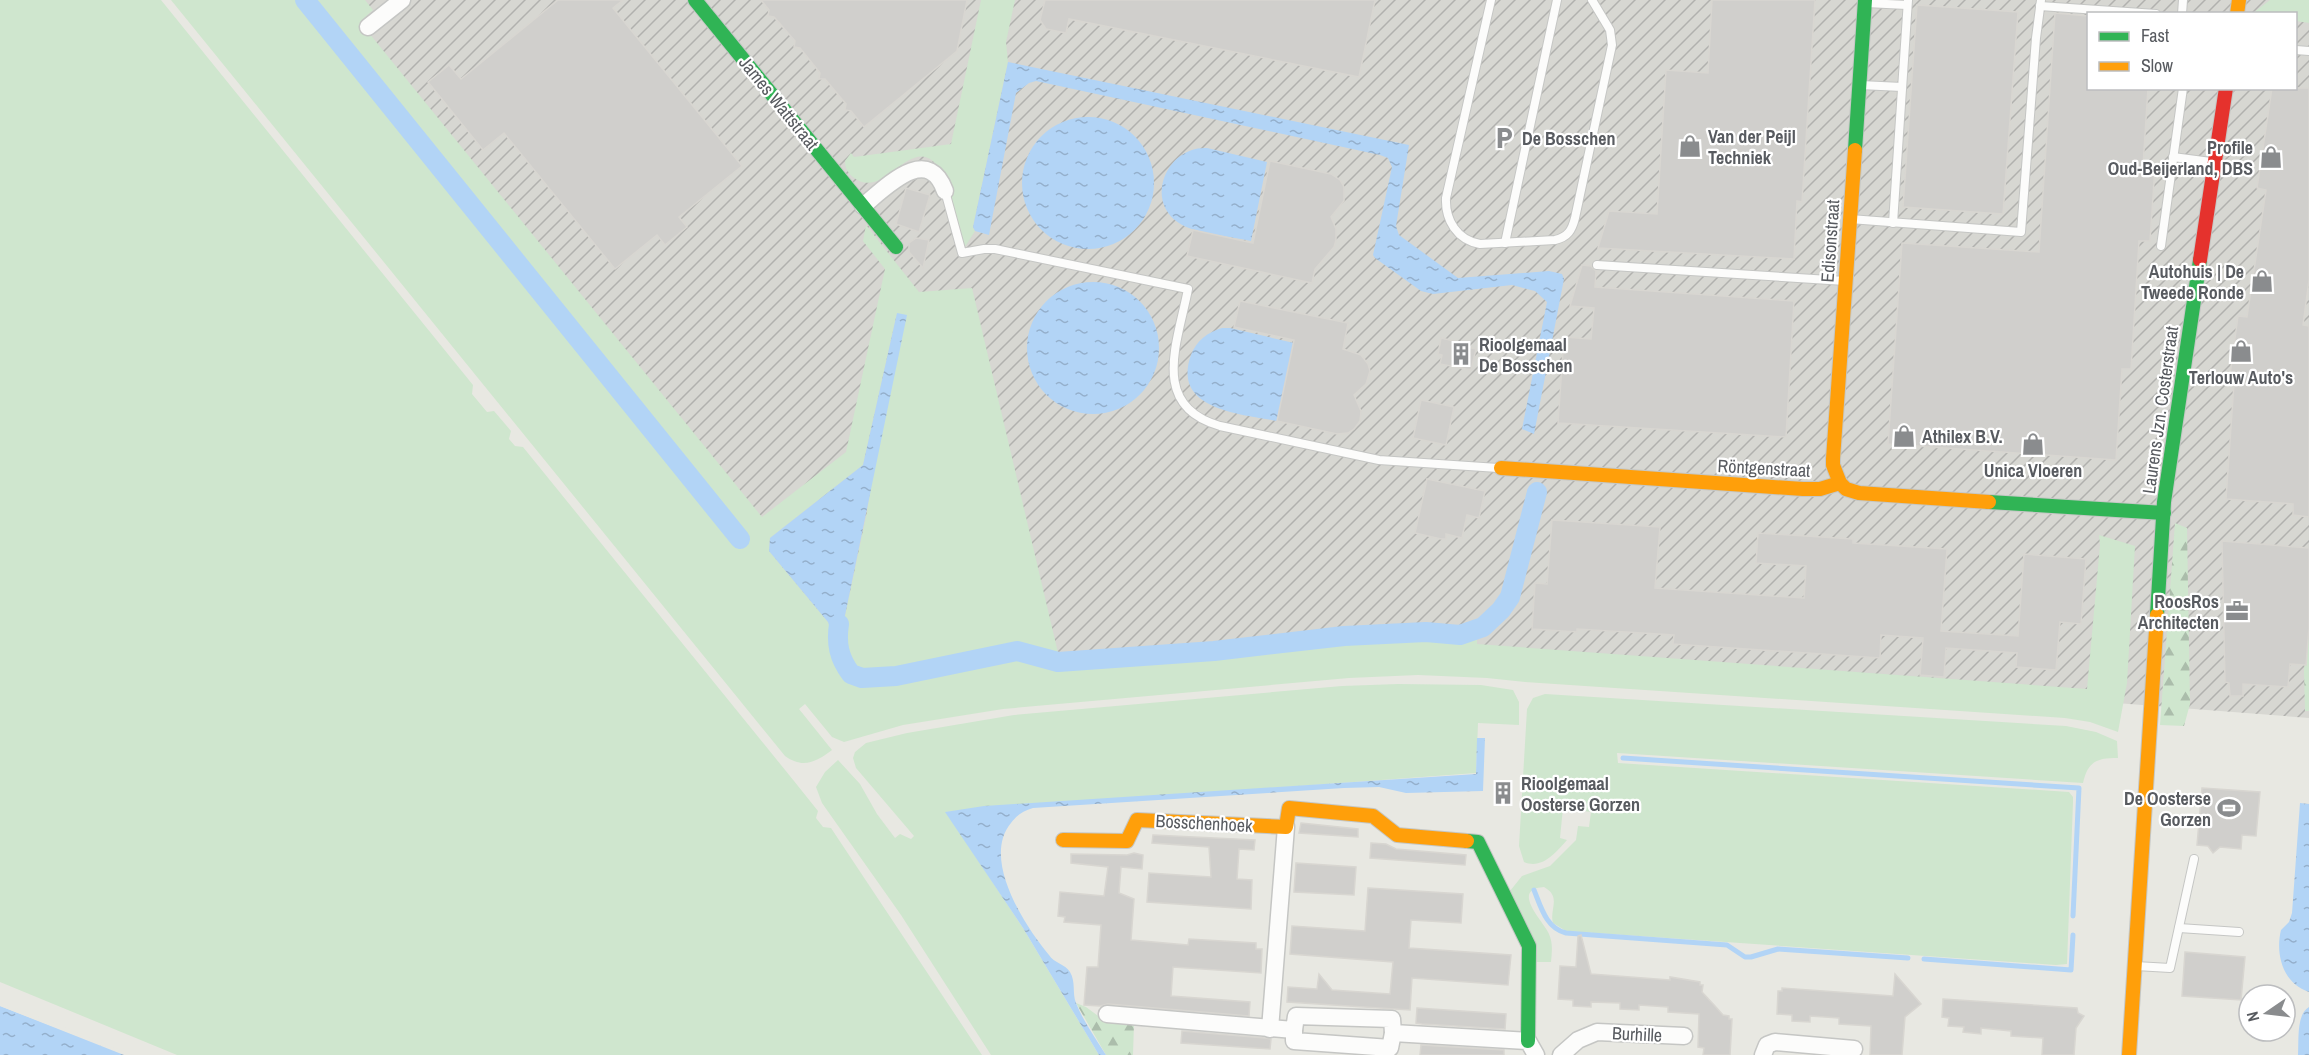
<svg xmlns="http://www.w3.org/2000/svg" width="2309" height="1055" viewBox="0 0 2309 1055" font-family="'Archivo Narrow',sans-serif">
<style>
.industrial{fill:url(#industrial-furrows);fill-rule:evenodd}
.green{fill:#cfe6ce}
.forest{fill:url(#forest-firs)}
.water{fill:url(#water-ripples)}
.pier{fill:#e8e8e2}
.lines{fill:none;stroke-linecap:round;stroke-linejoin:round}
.stream{stroke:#b2d4f6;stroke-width:5}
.canal{stroke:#b2d4f6;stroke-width:20}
.building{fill:#d0cfcc;stroke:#d8d6d1;stroke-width:1.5}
.lane-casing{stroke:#c5c6c4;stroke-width:10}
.street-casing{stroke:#c5c6c4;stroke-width:19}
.fast-casing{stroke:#c5c7c5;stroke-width:16}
.slow-casing{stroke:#c5c7c5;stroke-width:16}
.jam-casing{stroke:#c5c7c5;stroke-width:16}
.lane{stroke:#fcfcfb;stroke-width:8}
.street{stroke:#fcfcfb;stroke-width:16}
.fast{stroke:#30b455;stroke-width:14}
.slow{stroke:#ff9f0a;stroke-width:14}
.jam{stroke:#e5322d;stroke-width:14}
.labels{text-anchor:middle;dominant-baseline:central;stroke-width:4.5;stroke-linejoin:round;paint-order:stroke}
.street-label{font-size:18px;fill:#585b60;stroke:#fff}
.poi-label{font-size:18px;font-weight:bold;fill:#585b60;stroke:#fff;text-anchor:start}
</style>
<defs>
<pattern id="industrial-furrows" width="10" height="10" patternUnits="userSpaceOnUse" patternTransform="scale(1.5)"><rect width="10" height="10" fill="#d7d7d2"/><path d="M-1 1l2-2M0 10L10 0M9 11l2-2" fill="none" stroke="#b1b1ae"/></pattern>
<pattern id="forest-firs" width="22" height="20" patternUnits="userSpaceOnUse" patternTransform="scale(1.5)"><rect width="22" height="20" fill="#cfe6ce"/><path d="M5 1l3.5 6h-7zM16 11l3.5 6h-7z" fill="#abbdab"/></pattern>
<pattern id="water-ripples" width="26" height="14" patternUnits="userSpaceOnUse" patternTransform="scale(1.5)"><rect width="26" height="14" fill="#b2d4f6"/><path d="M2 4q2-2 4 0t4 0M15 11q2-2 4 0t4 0" fill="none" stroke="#94afcb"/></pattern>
</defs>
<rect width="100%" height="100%" fill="#e8e8e2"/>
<path class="industrial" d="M336 0H2309V718L1471 653 856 672ZM2088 14H2296V88H2088Z"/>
<g class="green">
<path d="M0 0H161L473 385 472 394 487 412 494 411 511 431 509 439 515 446 523 447 794 781 818 811 816 818 823 827 831 828 982 1055H177L0 982Z"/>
<path d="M171 0H365L373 10 360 22 762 517 846 452 885 269 863 241 866 225 919 292 972 288 1059 657 1029 646 1003 645 874 674C839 673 840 655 843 625L867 512 897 313 863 465 770 538 769 551 828 622C833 631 831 640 833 650 838 679 857 684 882 682L1006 657H1021L1047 666H1055L1222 655 1412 639 1452 641 1477 637V644L2087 689 2100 545 2099 535 2135 546 2127 683 2118 732 2090 722 2065 718 1525 682 1487 678 1418 675 1349 678 1003 709 903 725 844 742 832 737 805 704 799 709 832 750C816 762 803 769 785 756Z"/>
<path d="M981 0H1015L1006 42 1008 62 973 227 975 231 963 250 944 176C914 120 887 205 853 177 848 173 845 168 845 161L851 153 854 157 951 144Z"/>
<path d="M2270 0H2309V23L2296 21V14L2253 13Z"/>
<path d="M1398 684 1481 685 1513 690 1519 702V725L1478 723 1476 773 946 812 1023 928 1099 1055H991L901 915 822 803 816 787 825 772 838 760 860 784 877 814 895 838 900 834 911 839 914 836 856 768 853 758 855 752 866 743 907 733 1014 715 1342 686Z"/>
<path d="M1545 694 2066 726 2096 732 2117 741 2118 758C2097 758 2088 761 2083 783L1617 753 1618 763 2069 792 2073 797V802L2067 964 2056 965 1566 931 1553 923C1549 909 1562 897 1544 887 1509 889 1545 923 1549 934 1553 943 1552 952 1551 962H1536L1510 891 1522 876 1550 866 1576 840 1578 826 1589 827 1591 812 1563 808 1560 838 1567 840C1556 852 1542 870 1524 862L1519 846 1527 709 1533 698Z"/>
</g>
<g class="forest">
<path d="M2175 523 2187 528 2190 704 2184 726 2160 725Z"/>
<path d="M2309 610V711H2305L2304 671Z"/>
<path d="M1076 1003 1086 1007 1105 1021 1134 1024 1133 1055H1106Z"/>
</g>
<g class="water">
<path d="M1008 62 1409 145 1396 226 1399 235 1458 278 1549 271 1562 274 1564 279 1534 434 1522 429 1547 302 1535 291 1512 285 1433 294 1421 291 1375 258 1373 255 1392 167 1388 158 1380 155 1036 81 1029 83 1016 93 989 235 975 231 973 227Z"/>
<circle cx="1088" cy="183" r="66"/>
<path d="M1207 148 1267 162 1251 241C1234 237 1192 233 1179 223 1144 200 1167 146 1207 148Z"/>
<circle cx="1093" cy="348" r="66"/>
<path d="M897 313 907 315 843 625 842 649H833L832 633 828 622 769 551 770 538 863 465Z"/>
<path d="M1222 328H1230L1294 343 1277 421C1242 414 1171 410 1191 355 1196 341 1208 332 1222 328Z"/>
<path d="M1477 738H1485L1483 791 1406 793 1379 787 1344 788 1033 808C1023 811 1017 815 1011 823 981 859 1025 926 1049 955 1054 963 1065 964 1070 972 1076 982 1072 993 1076 1003 1083 1021 1096 1039 1106 1055H1099L1023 928 945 812 984 806 1476 774Z"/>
<path d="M2300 803 2309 804V992C2283 984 2275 954 2281 930L2289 922 2292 913Z"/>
<path d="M0 1006 124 1055H0Z"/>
<path d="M2309 1007V1055H2298C2299 1042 2296 1014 2309 1007Z"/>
</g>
<path class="pier" d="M1 1003 53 1022 125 1052 127 1055 0 1006Z"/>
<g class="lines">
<g class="stream">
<path d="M1623 758 2079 788 2073 916"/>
<path d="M1534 890C1541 907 1546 928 1566 933L1727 945 1745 957H1751L1778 949 1908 958"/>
<path d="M1924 959 2071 970 2073 935"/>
</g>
<g class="canal">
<path d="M305 0 740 539"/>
<path d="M839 624C836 644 839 658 851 674L862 678 896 676 1017 651 1058 662 1214 651 1344 636 1426 632 1460 635 1483 627 1501 610 1510 597 1537 492"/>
</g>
</g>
<g class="building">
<path d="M558 0H623L613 8 742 166 679 217 687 227 665 245 657 235 615 269 504 133 483 150 428 82 449 65 461 79Z"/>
<path d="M761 0H967L957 51 864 127 851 111 845 110 846 104 825 79H819L820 73 800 48 794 47 795 41 774 17 768 16 769 10Z"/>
<path d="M1045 0H1375L1359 77 1069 19 1066 33 1046 29 1040 20Z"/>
<path d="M1712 0H1815L1802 202 1797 201 1794 259 1598 248 1609 211 1657 214 1666 70 1708 73Z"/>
<path d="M1917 5 2018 12 2003 214 1903 207Z"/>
<path d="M2055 13 2088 16V88H2148L2143 166 2155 167 2150 241H2139L2131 369H2122L2116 460 1888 444 1902 243 2039 252Z"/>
<path d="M2272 88H2309V280L2303 325 2309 326V517L2293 515V504L2226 499 2234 383 2229 382 2238 316 2247 317 2266 190 2257 188Z"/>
<path d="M1270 161 1331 174 1340 180 1344 187V201L1331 217 1336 229V240L1334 247 1315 269 1312 283 1187 256 1193 230 1253 243Z"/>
<path d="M906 188 930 195 919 232 896 224Z"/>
<path d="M916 238 929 240 923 268 909 252V243Z"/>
<path d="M1582 265 1591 266 1596 271 1595 287 1794 301 1786 437 1558 423 1564 337 1591 339 1594 308 1570 306Z"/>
<path d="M1240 301 1348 323 1343 349 1361 355 1368 364 1370 371 1366 384 1354 395 1361 411 1360 421 1354 429 1348 433 1337 434 1277 421 1294 340 1234 327Z"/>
<path d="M1441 338 1463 343 1462 346 1476 349 1471 370 1440 364 1442 355 1438 354Z"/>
<path d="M1421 400 1454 407 1446 445 1413 438Z"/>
<path d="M1427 479 1485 491 1479 518 1467 515 1462 538 1446 534V539H1441L1415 533Z"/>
<path d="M1552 520 1660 527 1655 588 1804 598 1806 566 1756 563 1758 533 1853 539V543L1947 549 1941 631 2018 636 2024 554 2086 559 2081 624 2060 622 2056 670 2016 667 2017 653 1946 648 1944 677 1920 675 1923 638 1881 635 1880 658 1673 644 1674 635 1577 629V632L1532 629 1535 583 1547 584Z"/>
<path d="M2222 541 2309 548V628L2306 665 2290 664 2288 687 2243 684V696H2230L2229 683 2225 682Z"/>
<path d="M2202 788 2260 792 2256 836 2242 835 2241 849 2220 847 2213 853 2208 846 2197 845Z"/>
<path d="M1301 823 1358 829V837L1299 833Z"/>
<path d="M1153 835 1255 840 1254 850 1239 849 1237 879 1252 880 1251 909 1147 902 1149 873 1211 877 1209 847 1152 843Z"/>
<path d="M1371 843 1386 844 1396 849 1466 855 1465 865 1370 858Z"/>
<path d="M1134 853 1143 855 1142 869 1121 867 1119 893 1134 899 1131 940 1188 945 1189 939 1256 943V949H1262L1261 973 1173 967 1171 996 1250 1002 1249 1016 1108 1004 1100 1006 1084 1005 1087 967H1098L1101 925 1064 922 1065 917 1058 916 1060 892 1104 896 1108 867 1071 863V854L1127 855Z"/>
<path d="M1296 863 1356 867 1354 895 1294 892Z"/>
<path d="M1368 888 1463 894 1461 923 1411 920 1409 948 1511 955 1508 985 1412 978 1410 1010 1287 1002 1288 987 1317 989 1319 974 1332 990 1390 994 1393 962 1290 954 1292 926 1365 931Z"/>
<path d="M1581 935 1591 974 1670 980V977L1700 982V985H1703L1702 992 1715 1006 1723 1015 1729 1016V1019H1732L1730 1055H1703L1704 1048 1698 1047 1699 1014 1668 1012V1007L1639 1005V1010L1620 1009V1003L1591 1002V1007L1573 1006V1000L1558 999 1560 966 1576 967 1578 936Z"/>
<path d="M2185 952 2245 957 2241 1000 2182 996Z"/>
<path d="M1895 974 1921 1004 1905 1017 1902 1055H1870L1871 1026 1839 1024V1018L1825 1017 1810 1016V1022L1792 1021V1015L1777 1014 1778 991H1782V988L1893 996Z"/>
<path d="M1943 999 2077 1008 2078 1013 2084 1016 2076 1028 2074 1055H2042L2043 1038 2011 1036V1031L1981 1028V1034L1963 1032 1964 1027 1948 1026 1949 1018 1942 1017Z"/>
<path d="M1417 1008 1506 1014 1505 1029 1422 1024 1416 1023Z"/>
<path d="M1182 1031 1265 1038 1271 1039 1270 1049 1181 1043Z"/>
<path d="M1421 1045 1504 1050V1055H1420Z"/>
</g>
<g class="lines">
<g class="lane-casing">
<g id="lane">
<path d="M1491 0 1446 198C1445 220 1457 240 1480 244L1555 240C1568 237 1572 230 1575 218L1612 45 1610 30 1592 0"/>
<path d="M1866 3 1907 5"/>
<path d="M2040 6 2156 14"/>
<path d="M2182 14 2183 0"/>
<path d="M2296 50 2309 51"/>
<path d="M1860 85 1902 87"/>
<path d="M2173 157 2211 162"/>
<path d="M945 191 962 253 984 249H995L1188 289C1178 342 1149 406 1220 426L1379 460 1498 468"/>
<path d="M1850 219 2021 232 2036 38 2041 0"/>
<path d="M1893 223 1908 0"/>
<path d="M1505 243 1557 0"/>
<path d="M2161 246 2183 88"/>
<path d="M1597 265 1845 281"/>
<path d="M2179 928 2239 932"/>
<path d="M2136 966 2170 968 2194 859"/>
</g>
</g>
<g class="street-casing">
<g id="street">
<path d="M368 27 402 0"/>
<path d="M863 206C886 187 928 143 945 191"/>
<path d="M1107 1014 1294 1030 1296 1016 1392 1019 1393 1033 1528 1041 1536 1055"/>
<path d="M1270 1029 1286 827"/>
<path d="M1294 1030V1041L1390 1048 1393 1033"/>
<path d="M1561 1055 1578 1040 1597 1032 1684 1036"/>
<path d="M1763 1055 1767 1045 1775 1042 1854 1049"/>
</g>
</g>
<g class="fast-casing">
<g id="fast">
<path d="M695 0 896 247"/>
<path d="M1855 150 1865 0"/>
<path d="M1989 502 2164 513"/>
<path d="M2157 615 2164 502 2200 260"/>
<path d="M1467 841 1478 842 1529 946 1528 1041"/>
</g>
</g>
<g class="slow-casing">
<g id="slow">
<path d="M2237 14 2239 0"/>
<path d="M1501 468 1803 489H1820L1840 483 1846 489 1859 493 1989 502"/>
<path d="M1840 483 1833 465V459L1855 150"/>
<path d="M1063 840 1127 841 1137 820 1286 827 1289 808 1373 816 1397 835 1467 841"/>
<path d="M2129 1055 2157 615"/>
</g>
</g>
<g class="jam-casing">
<path id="jam" d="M2200 260 2226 88"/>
</g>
<use href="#lane" class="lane"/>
<use href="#street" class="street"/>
<use href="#fast" class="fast"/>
<use href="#slow" class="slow"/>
<use href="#jam" class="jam"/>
</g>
<defs>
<g id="parking-bare" transform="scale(1.8)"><path d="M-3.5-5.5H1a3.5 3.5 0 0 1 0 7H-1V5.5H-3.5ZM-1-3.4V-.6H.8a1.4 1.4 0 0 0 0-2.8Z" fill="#8a8c8e" stroke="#fff" stroke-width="2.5" paint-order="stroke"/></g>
<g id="shop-bare" transform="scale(1.8)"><path d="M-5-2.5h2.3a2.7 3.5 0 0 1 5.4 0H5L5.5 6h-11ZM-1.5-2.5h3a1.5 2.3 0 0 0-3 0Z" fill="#8a8c8e" stroke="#fff" stroke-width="2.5" paint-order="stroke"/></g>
<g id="building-bare" transform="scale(1.8)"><path d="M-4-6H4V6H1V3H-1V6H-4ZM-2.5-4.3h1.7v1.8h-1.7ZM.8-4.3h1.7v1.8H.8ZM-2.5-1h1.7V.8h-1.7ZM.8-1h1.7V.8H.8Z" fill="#8a8c8e" stroke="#fff" stroke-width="2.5" paint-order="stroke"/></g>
<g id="office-bare" transform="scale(1.8)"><path d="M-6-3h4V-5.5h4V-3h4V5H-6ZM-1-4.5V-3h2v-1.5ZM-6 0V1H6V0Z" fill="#8a8c8e" stroke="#fff" stroke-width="2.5" paint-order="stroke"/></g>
<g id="stadium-bare" transform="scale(1.8)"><path d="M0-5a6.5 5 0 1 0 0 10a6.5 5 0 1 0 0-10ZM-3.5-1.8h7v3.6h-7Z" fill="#8a8c8e" stroke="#fff" stroke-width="2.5" paint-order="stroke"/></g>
</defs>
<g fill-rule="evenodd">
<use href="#parking-bare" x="1504" y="138"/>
<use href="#shop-bare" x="1690" y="146"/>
<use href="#shop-bare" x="2271" y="157"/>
<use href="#shop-bare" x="2262" y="281"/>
<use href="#shop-bare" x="2241" y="351"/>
<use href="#building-bare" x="1461" y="354"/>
<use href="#shop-bare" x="1904" y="436"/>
<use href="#shop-bare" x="2033" y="444"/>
<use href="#office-bare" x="2237" y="611"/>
<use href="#building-bare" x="1503" y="793"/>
<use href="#stadium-bare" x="2229" y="808"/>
</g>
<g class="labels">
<g class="street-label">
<text transform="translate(779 103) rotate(51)">James Wattstraat</text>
<text transform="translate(1830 241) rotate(-86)">Edisonstraat</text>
<text transform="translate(2160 410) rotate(-82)">Laurens Jzn. Costerstraat</text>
<text transform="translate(1764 468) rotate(3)">Röntgenstraat</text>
<text transform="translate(1204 823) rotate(3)">Bosschenhoek</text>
<text transform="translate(1637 1034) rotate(3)">Burhille</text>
</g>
<g class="poi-label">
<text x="1708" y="136">Van der Peijl<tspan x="1708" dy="21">Techniek</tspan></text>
<text x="1522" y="138">De Bosschen</text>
<text x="2253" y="147" text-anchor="end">Profile<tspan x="2253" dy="21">Oud-Beijerland, DBS</tspan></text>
<text x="2244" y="271" text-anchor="end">Autohuis | De<tspan x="2244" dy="21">Tweede Ronde</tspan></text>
<text x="1479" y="344">Rioolgemaal<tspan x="1479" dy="21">De Bosschen</tspan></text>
<text x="2241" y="377" text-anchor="middle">Terlouw Auto's</text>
<text x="1922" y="436">Athilex B.V.</text>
<text x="2033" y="470" text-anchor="middle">Unica Vloeren</text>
<text x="2219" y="601" text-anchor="end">RoosRos<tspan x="2219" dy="21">Architecten</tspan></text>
<text x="1521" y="783">Rioolgemaal<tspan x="1521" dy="21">Oosterse Gorzen</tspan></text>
<text x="2211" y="798" text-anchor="end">De Oosterse<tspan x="2211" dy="21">Gorzen</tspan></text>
</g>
</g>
<rect x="2087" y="12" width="210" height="78" fill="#ffffff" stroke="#bcbdbf" stroke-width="1.5"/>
<rect x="2099" y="32" width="30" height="9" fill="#30b455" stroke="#bcbdbf" stroke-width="1.5"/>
<text x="2141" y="42" font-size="18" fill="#585b60">Fast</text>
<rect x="2099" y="62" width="30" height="9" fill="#ff9f0a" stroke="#bcbdbf" stroke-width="1.5"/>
<text x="2141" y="72" font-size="18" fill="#585b60">Slow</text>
<g transform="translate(2267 1013) rotate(256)"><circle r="28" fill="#ffffff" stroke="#bcbdbf" stroke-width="1.5"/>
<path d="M0-4.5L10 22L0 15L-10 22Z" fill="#8a8c8e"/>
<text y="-9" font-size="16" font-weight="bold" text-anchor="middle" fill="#585b60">N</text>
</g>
</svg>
